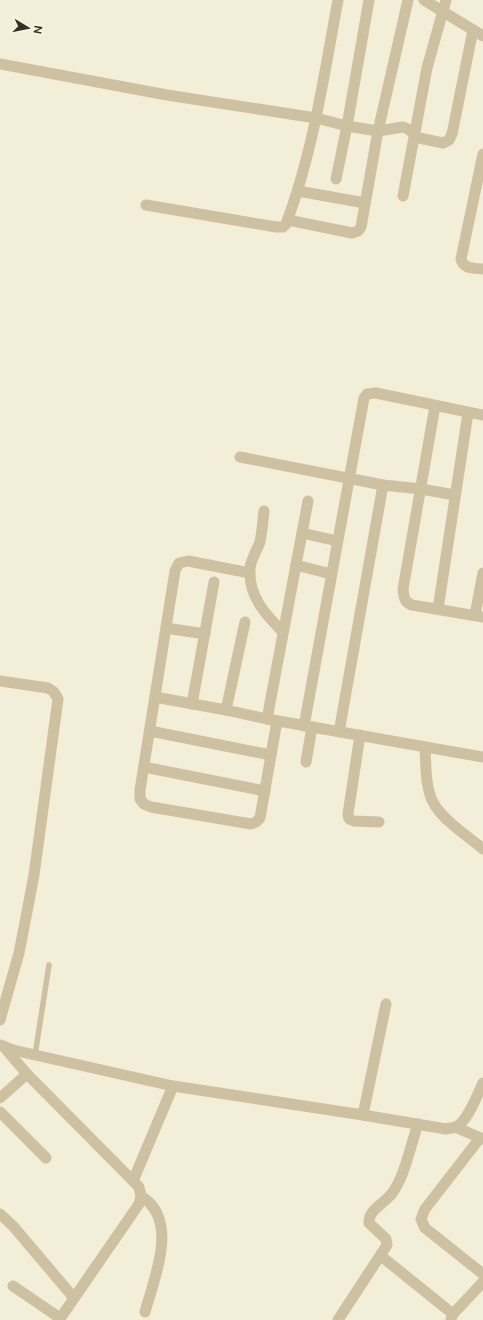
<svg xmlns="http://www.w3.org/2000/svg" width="483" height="1320" viewBox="0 0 483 1320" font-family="'Public Sans',sans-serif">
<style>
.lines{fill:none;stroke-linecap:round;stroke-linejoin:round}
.service{stroke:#cdc1a2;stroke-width:5.5}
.minor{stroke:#cdc1a2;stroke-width:11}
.tertiary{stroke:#cdc1a2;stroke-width:11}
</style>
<rect width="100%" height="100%" fill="#f3eed7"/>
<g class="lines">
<path class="service" d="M35 1055 49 965"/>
<g class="minor">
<path d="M424 0 483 36"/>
<path d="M0 64 167 95 316 118 347 126 378 131 403 127 408 129 419 138 443 143 449 140 452 134 473 30"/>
<path d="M483 154 461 259C463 269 474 268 483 269"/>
<path d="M336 179 347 126 369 0"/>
<path d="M298 191 365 203"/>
<path d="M403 196 427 68 446 0"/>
<path d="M146 205 276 227H283L286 224C313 153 324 75 338 0"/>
<path d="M288 220 352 233 358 231 361 227 378 131 408 0"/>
<path d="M435 406 403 589C404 597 404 602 412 605L483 617"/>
<path d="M240 457 383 485 421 489 455 495"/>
<path d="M264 511C263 521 262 532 260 542 257 550 251 559 250 568 248 596 265 614 283 632"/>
<path d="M302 533 337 541"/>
<path d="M296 565 331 574"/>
<path d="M250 573 188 561 179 563 175 571 140 790V799L144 804 151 807 251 824 256 822 260 818 277 721"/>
<path d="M438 609 468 413"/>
<path d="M475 615 483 573"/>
<path d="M166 628 205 634"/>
<path d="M0 681 48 688 54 692 58 699 34 875 26 917 19 953 0 1020"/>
<path d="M155 697 226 710 267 719 483 757"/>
<path d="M192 704 214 582"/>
<path d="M226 710 245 622"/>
<path d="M267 719 308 501"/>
<path d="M304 726 364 398 367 394 376 393 483 415"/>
<path d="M150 731 271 755"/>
<path d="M339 732 383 485"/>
<path d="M360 735 348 814 349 819 354 821 379 822"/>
<path d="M425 747C426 763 425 787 433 802 442 820 468 836 483 849"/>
<path d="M306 762 312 727"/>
<path d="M144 767 265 791"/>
<path d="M4 1047 27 1074 139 1187 141 1196 139 1204 59 1320"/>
<path d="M0 1098 27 1074"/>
<path d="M0 1112 46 1158"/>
<path d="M363 1115 386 1004"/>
<path d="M455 1127 483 1139"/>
<path d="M480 1138 425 1209 421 1219 425 1228 483 1274"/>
<path d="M133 1181 173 1086"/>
<path d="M141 1196C180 1220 154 1278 145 1312"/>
<path d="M0 1214 13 1226 74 1298"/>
<path d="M381 1256 453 1314"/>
<path d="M13 1286 60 1318"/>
<path d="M451 1319 453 1314 483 1282"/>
<path d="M338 1320 387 1245 386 1239 369 1223C368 1209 386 1203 393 1192 405 1175 411 1144 418 1124"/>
</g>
<path class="tertiary" d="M0 1045 13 1050 173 1086 363 1115 446 1129C449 1128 453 1128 456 1127 468 1121 477 1095 483 1083"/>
</g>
<g transform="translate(28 28) rotate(100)" stroke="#fbf7e4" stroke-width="3" paint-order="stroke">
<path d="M0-3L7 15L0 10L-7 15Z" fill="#373025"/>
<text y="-6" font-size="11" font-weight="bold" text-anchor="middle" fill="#373025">N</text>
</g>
</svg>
